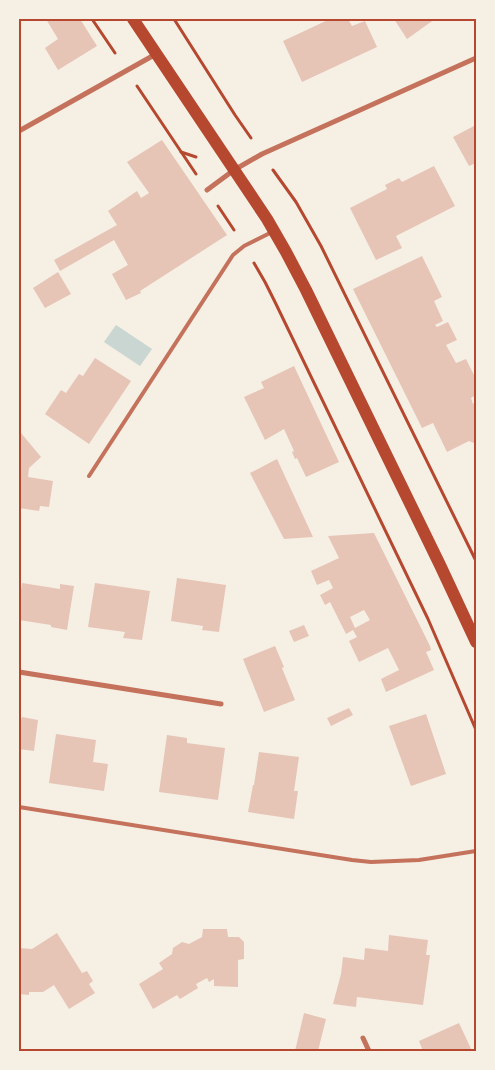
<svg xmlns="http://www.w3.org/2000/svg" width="495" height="1070" viewBox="0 0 495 1070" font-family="'Fira Sans',sans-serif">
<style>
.water{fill:#c9d6d2}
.building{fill:#e6c5b7;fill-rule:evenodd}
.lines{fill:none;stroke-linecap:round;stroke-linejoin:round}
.path{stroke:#b5482f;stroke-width:3}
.service{stroke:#c5725c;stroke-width:4}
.minor{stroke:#c5725c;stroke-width:5}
.primary{stroke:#b5482f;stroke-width:12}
.neatline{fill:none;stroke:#b5482f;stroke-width:2}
</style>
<rect width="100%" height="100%" fill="#f6efe4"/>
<path class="water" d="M116 325 152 349 140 366 104 342Z"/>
<g class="building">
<path d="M46 19H80L97 46 58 70 45 48 58 39Z"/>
<path d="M330 19H348L352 26 365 21 377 47 302 82 283 41Z"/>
<path d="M394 19H435L407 39Z"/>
<path d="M476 125V163L469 166 453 137Z"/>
<path d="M162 140 227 235 140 291 141 293 126 300 112 274 128 265 114 240 60 271 54 260 117 225 108 211 137 191 141 198 149 193 127 162Z"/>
<path d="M434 166 455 206 396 236 402 248 376 260 350 208 387 189 385 185 399 178 402 182Z"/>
<path d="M422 256 442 297 434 301 443 321 435 325 437 327 448 322 457 340 446 345 456 363 466 359 475 377 476 376V395L471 398 473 404 476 402V444L469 441 447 452 433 423 422 428 353 289Z"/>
<path d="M58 272 71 294 45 308 33 288Z"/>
<path d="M95 358 131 381 89 444 45 414 61 390 66 393 79 374 83 376Z"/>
<path d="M294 366 339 462 306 477 297 458 295 459 292 452 294 451 284 429 265 440 244 397 264 388 261 382Z"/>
<path d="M21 433 41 457 29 468 28 477 53 481 49 507 40 506 39 511 19 508V435Z"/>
<path d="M277 459 313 537 284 539 250 473Z"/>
<path d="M374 533 430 646 431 650 426 652 434 670 386 692 381 679 399 670 388 648 359 662 349 641 357 637 353 630 346 634 330 602 325 605 320 595 333 588 329 580 317 585 311 571 339 558 328 536ZM364 610 370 620 355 628 350 617Z"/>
<path d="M177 578 226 585 219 632 202 630 203 626 171 621Z"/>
<path d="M22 583 60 589V584L74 586 67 630 51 627V625L19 620V605Z"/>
<path d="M95 583 150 591 142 640 123 638 125 632 88 627Z"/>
<path d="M304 625 309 636 294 642 289 631Z"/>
<path d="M275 646 284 667 282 668 295 700 264 712 243 659Z"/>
<path d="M349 708 353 715 331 726 327 718Z"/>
<path d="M426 714 446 774 411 786 389 726Z"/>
<path d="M22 717 38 720 34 751 19 749V719L21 720Z"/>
<path d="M56 734 96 740 93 762 108 764 104 791 49 783Z"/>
<path d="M167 735 187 738V743L225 748 218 800 159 792Z"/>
<path d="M259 752 299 757 294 791H298L294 819 248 812 253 785H254Z"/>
<path d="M203 929H227L228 937H239L244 942V959L238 960V987L214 986V979L209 982 207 978 196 984 198 988 180 999 177 995 153 1009 139 984 163 969 159 963 172 954 173 948 182 942 189 944 202 937Z"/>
<path d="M57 933 82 973 87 971 93 981 89 984 95 993 69 1009 54 985 43 992H29V995L19 994V948L32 949Z"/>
<path d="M389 935 428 940 426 955H430L423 1005 357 997 356 1007 333 1004 341 974 343 957 364 960 365 948 388 951Z"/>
<path d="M304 1013 326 1019 318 1051H295Z"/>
<path d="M459 1023 472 1051H423L419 1041Z"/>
</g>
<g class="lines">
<g class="path">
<path d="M92 19 115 53"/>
<path d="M174 19 235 115 251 138"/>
<path d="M137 86 196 174"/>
<path d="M181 152 196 157"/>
<path d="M273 170 296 202 321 246 476 561"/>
<path d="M218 206 234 230"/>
<path d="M254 263 265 282 275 302 428 619 476 730"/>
</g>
<g class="service">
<path d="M89 476 233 255 244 246 272 232"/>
<path d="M19 807 352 860 371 862 419 860 476 851"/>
</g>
<g class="minor">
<path d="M19 131 156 54"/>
<path d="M207 190 234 170 262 154 476 58"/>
<path d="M19 672 221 704"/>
<path d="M363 1038 369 1051"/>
</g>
<path class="primary" d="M133 19 267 219 286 252 306 290 440 565 476 642"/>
</g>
<rect width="495" height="1070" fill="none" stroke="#f6efe4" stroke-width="40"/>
<rect x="20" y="20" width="455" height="1030" class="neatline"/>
</svg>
